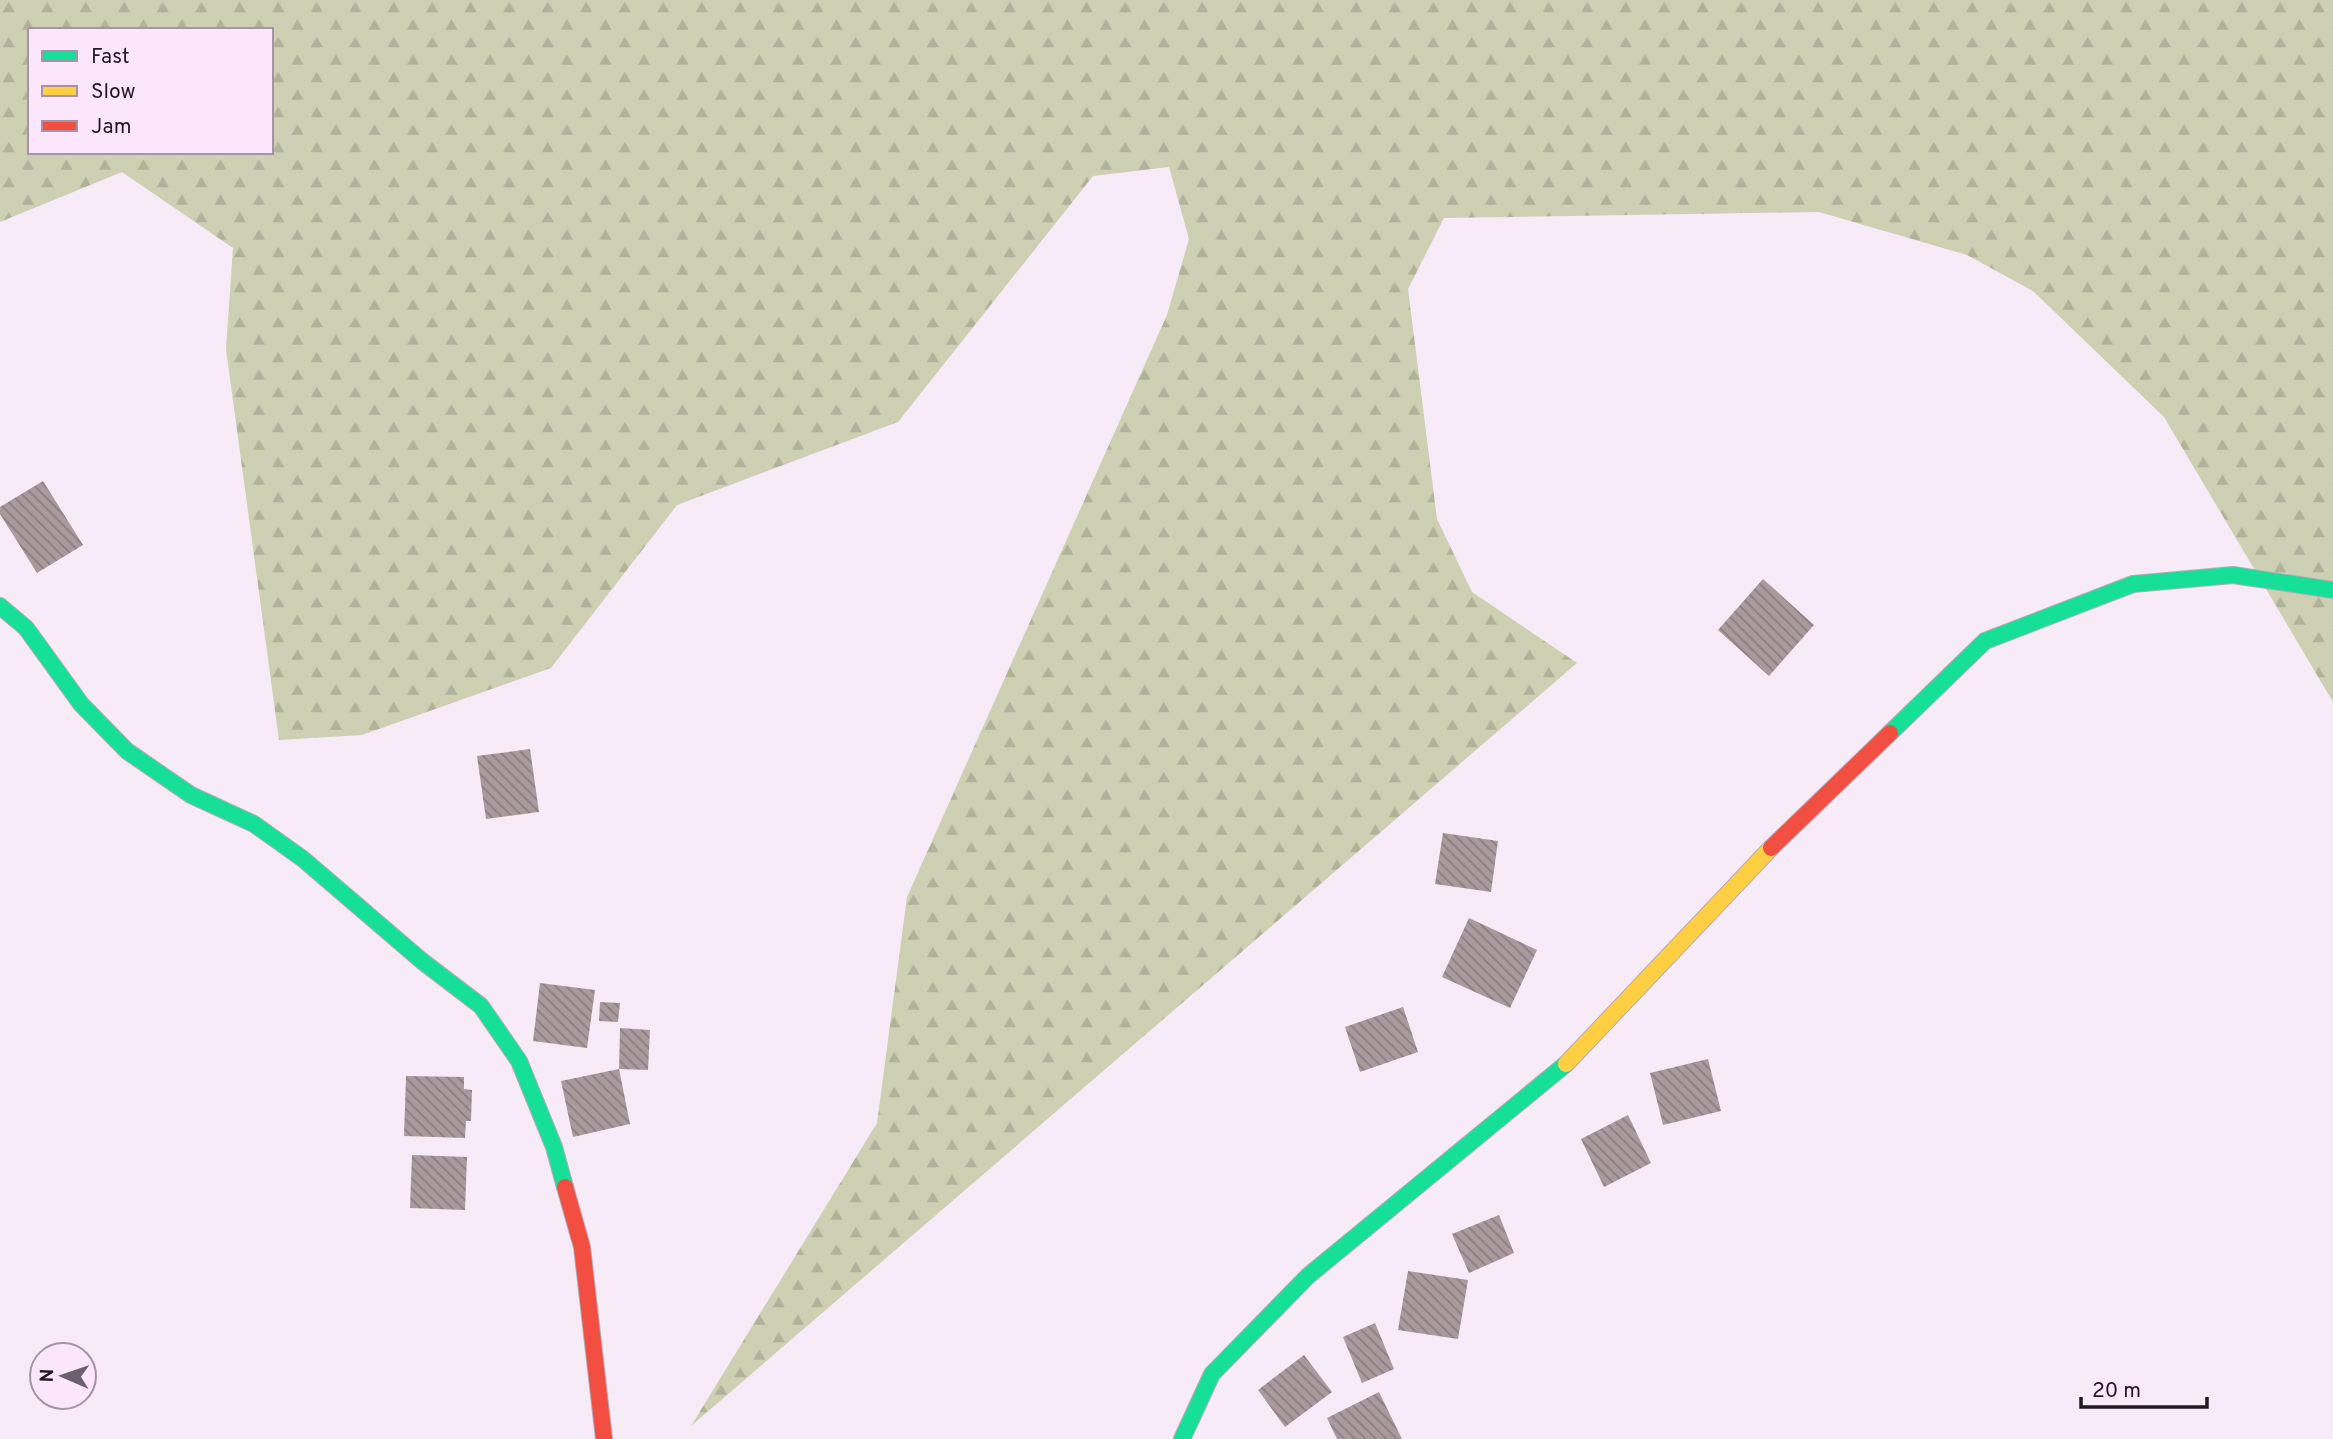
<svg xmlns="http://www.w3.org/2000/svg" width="2333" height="1439" viewBox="0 0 2333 1439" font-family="Overpass,sans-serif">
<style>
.forest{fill:url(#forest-firs);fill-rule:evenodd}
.building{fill:url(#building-back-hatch)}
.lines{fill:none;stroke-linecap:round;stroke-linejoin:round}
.fast-casing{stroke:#b5abb6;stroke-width:18}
.slow-casing{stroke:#b5abb6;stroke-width:18}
.jam-casing{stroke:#b5abb6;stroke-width:18}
.fast{stroke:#16e098;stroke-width:16}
.slow{stroke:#ffcf43;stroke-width:16}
.jam{stroke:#f24e42;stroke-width:16}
</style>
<defs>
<pattern id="forest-firs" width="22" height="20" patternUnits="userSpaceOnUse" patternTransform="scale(1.75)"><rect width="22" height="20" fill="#cdd0b3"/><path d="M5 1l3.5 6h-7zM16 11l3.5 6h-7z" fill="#b0b29a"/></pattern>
<pattern id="building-back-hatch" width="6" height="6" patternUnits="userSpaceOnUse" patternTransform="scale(1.75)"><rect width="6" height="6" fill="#aa9a9d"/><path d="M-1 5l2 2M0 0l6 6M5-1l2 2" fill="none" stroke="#8a7d80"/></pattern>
</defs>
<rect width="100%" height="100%" fill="#f6ebf7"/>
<path class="forest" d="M0 0H2333V702L2164 417 2033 291 1967 255 1819 212 1444 218 1408 289 1437 519 1472 592 1577 663 691 1426 877 1123 907 897 1167 315 1189 239 1169 167 1093 176 898 422 677 505 551 668 362 735 279 740 226 349 233 248 122 172 0 222ZM30 30H271V152H30Z"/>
<g class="building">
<path d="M43 481 83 545 37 573 0 514V507Z"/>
<path d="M1763 579 1814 625 1769 676 1718 630Z"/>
<path d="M530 749 539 812 486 819 477 756Z"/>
<path d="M1443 833 1498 841 1491 892 1435 884Z"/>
<path d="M1469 918 1537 950 1510 1008 1442 977Z"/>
<path d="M540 983 595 990 587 1048 533 1041Z"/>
<path d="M600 1002 620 1003 618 1022 599 1021Z"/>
<path d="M1403 1007 1418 1052 1360 1072 1345 1027Z"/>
<path d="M620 1028 650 1030 648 1070 619 1069Z"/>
<path d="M1708 1059 1721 1111 1663 1125 1650 1073Z"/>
<path d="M619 1069 630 1124 573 1137 561 1081Z"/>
<path d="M406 1076 464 1077V1089L472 1090 471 1121H466L465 1138 404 1136Z"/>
<path d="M1628 1115 1651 1163 1604 1187 1581 1139Z"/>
<path d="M412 1155 467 1157 465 1210 410 1208Z"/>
<path d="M1499 1215 1514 1253 1469 1273 1452 1234Z"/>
<path d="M1408 1271 1468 1280 1458 1339 1398 1330Z"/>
<path d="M1375 1323 1394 1369 1362 1383 1343 1337Z"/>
<path d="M1304 1355 1332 1392 1285 1427 1258 1390Z"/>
<path d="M1379 1392 1402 1439H1337L1327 1418Z"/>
</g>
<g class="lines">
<g class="fast-casing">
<g id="fast">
<path d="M0 606 26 628 81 704 127 751 191 795 254 824 303 859 422 961 481 1006 519 1061 554 1147 565 1187"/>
<path d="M1890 733 1985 641 2133 584 2233 575 2333 590"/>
<path d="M1182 1439 1212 1374 1308 1276 1566 1064"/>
</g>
</g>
<g class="slow-casing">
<path id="slow" d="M1566 1064 1771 848"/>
</g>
<g class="jam-casing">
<g id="jam">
<path d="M1771 848 1890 733"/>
<path d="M565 1187 582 1247 604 1439"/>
</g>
</g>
<use href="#fast" class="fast"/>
<use href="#slow" class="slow"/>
<use href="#jam" class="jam"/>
</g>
<rect x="28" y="28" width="245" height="126" fill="#fbe6fc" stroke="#a494a5" stroke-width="2"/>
<rect x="42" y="51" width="35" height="10" fill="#16e098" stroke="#a494a5" stroke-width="2"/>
<text x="91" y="63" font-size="21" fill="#221822">Fast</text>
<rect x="42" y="86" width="35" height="10" fill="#ffcf43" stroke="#a494a5" stroke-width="2"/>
<text x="91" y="98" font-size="21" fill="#221822">Slow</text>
<rect x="42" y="121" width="35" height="10" fill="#f24e42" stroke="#a494a5" stroke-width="2"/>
<text x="91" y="133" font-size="21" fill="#221822">Jam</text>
<g transform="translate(63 1376) rotate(272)"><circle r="33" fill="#fbe6fc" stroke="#a494a5" stroke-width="2"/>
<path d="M0-5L12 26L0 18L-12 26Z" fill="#6c626d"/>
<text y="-10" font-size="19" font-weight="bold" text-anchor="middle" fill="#221822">N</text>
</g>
<path d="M2081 1397v10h126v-10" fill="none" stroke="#221822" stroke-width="3.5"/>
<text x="2092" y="1397" font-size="21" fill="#221822" stroke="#fbe6fc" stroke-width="5" paint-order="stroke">20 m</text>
</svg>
